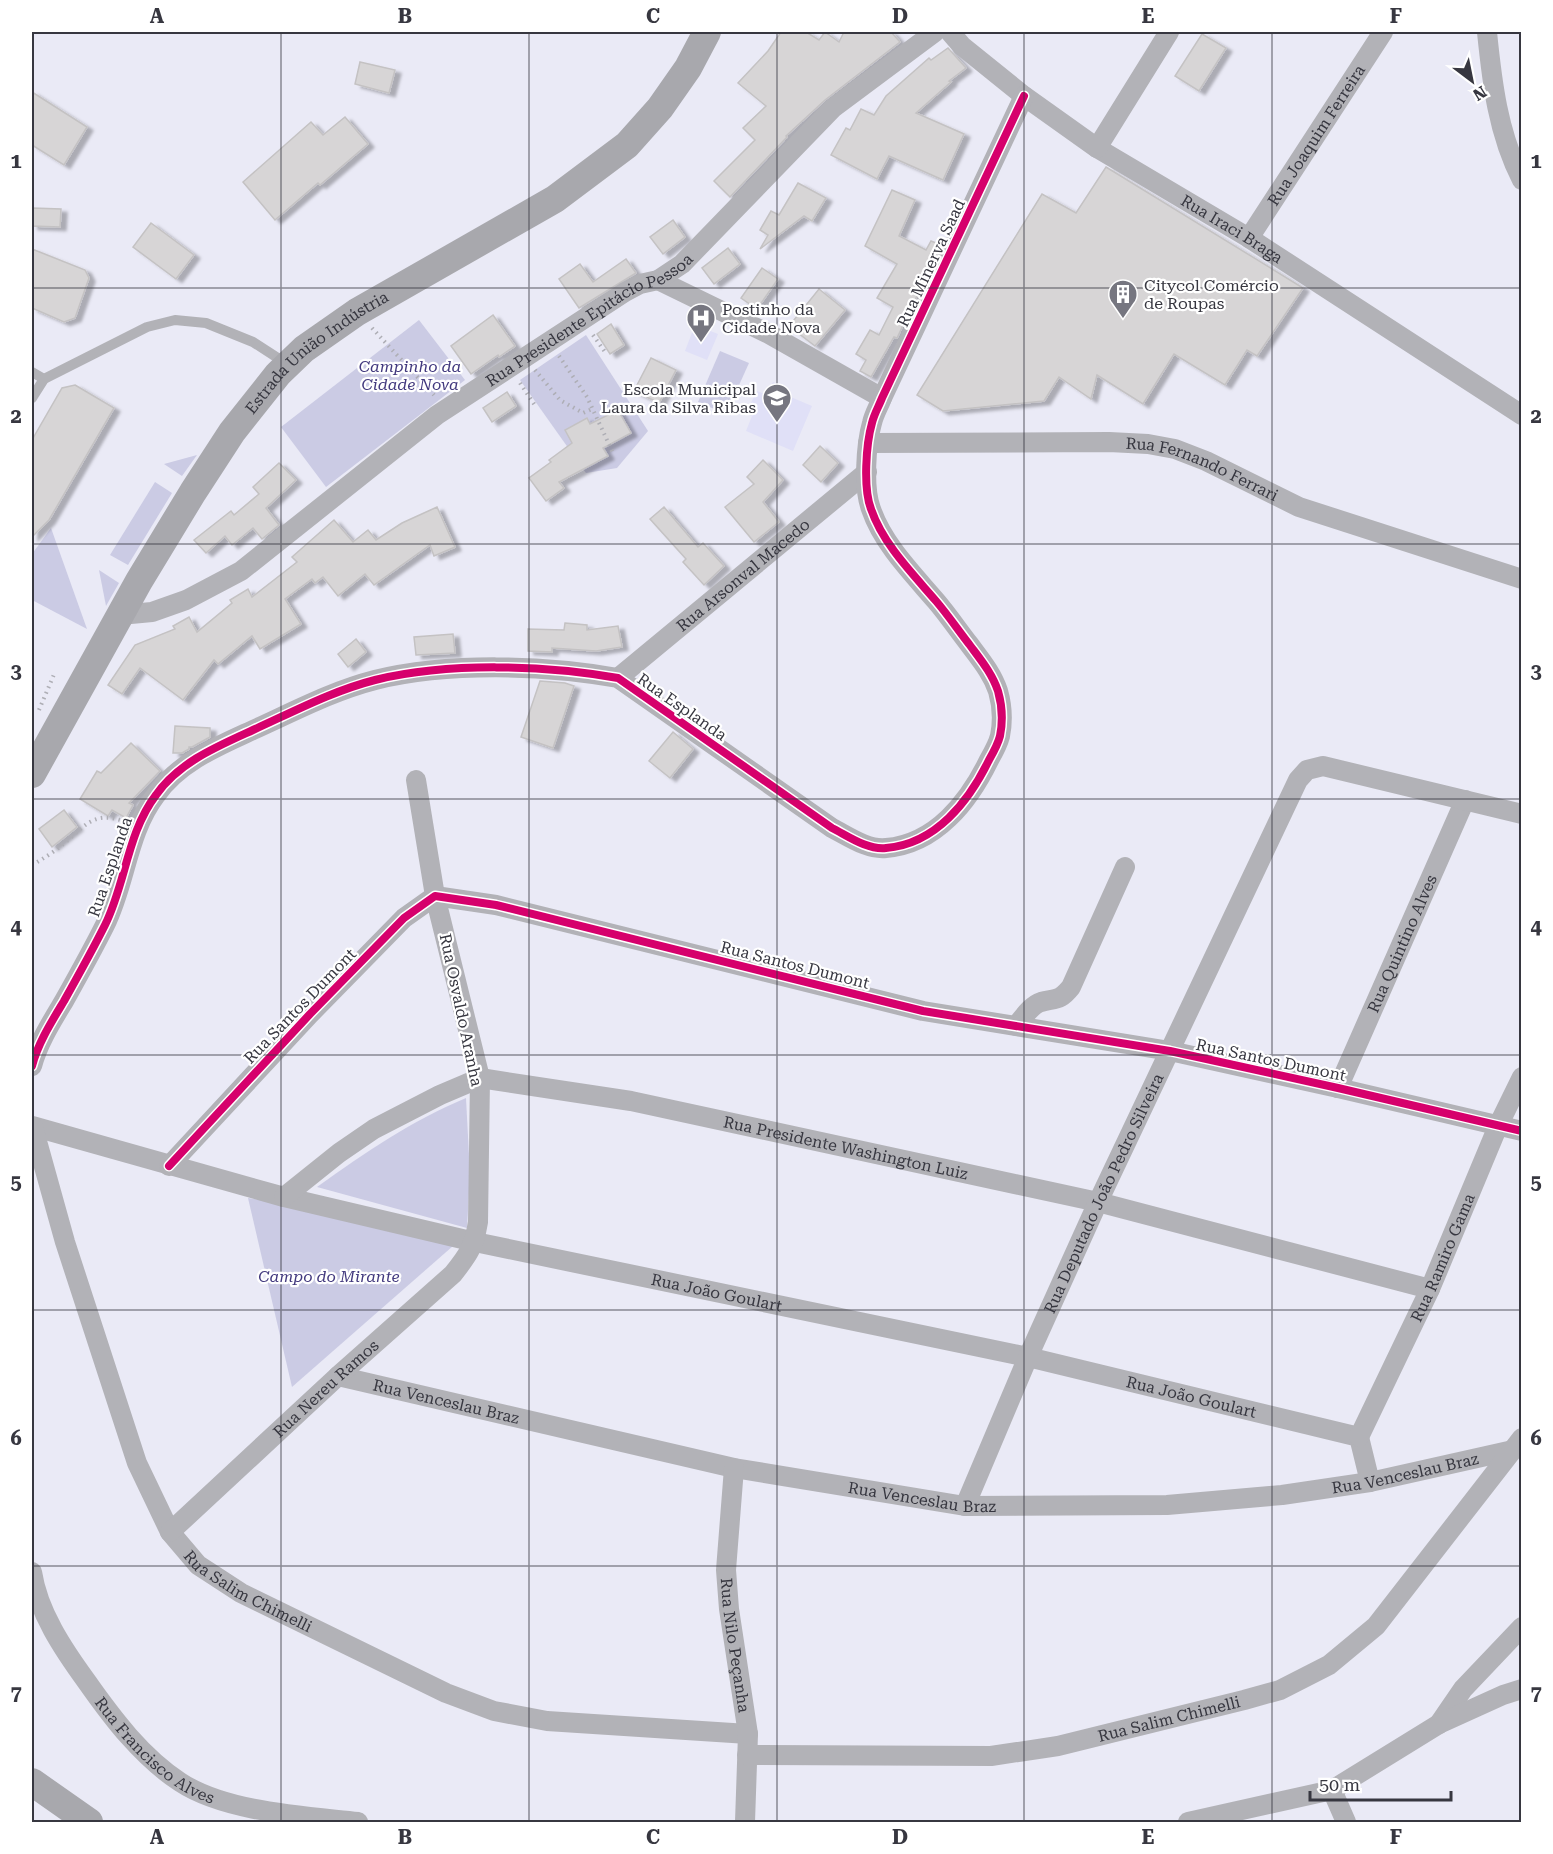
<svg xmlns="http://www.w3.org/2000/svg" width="1553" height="1854" viewBox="0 0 1553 1854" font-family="'Roboto Serif',serif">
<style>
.built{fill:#e0e0f7}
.green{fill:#cbcbe4}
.building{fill:#d7d5d6;stroke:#c4c2c3;stroke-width:1.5;filter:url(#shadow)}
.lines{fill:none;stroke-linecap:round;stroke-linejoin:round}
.path{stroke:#aeaeb5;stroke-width:4;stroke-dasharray:1.5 4.5;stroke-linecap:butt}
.lane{stroke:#b2b2b7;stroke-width:10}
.street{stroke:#b2b2b7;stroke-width:20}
.secondary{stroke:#a8a8ad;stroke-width:28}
.cycleway-casing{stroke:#fff;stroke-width:11}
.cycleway{stroke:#d6006c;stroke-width:8}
.grid{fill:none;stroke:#373740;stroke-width:1.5;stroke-opacity:0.55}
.labels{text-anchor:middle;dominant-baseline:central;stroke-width:4.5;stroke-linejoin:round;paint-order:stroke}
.street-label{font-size:16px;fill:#373740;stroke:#fff}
.poi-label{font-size:16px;fill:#373740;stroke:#fff;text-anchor:start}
.park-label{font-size:16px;font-style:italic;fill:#42397e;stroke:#fff}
.neatline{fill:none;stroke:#373740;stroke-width:2}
.grid-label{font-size:20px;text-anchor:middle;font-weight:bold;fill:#373740}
</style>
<defs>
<filter id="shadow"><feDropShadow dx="6" dy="3.5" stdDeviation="1.5" flood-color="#0004"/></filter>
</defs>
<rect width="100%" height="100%" fill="#eaeaf6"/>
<g class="built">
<path d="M695 325 718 334 707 360 685 351Z"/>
<path d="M773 382 788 389 786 395 812 406 793 451 746 431 752 416 746 413 757 391 767 395Z"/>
</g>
<g class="green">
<path d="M419 320 465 380 326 487 281 427Z"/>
<path d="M586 335 648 431 617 468 586 473 520 380Z"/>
<path d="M720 351 749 363 726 414 698 402Z"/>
<path d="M197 455 182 476 164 464Z"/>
<path d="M155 482 172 493 128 565 110 555Z"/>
<path d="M51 528 87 629 32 600V554Z"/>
<path d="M99 570 119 583 106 606Z"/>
<path d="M466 1098 470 1175 467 1228 317 1187C366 1152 411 1121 466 1098Z"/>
<path d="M248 1198 296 1205 453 1246 292 1387Z"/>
</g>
<g class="building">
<path d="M781 32H806L819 40 825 32 839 42 844 32H891L900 42 825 100 786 136 787 137 730 197 714 181 755 140 743 128 766 106 738 83 768 51Z"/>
<path d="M1202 34 1226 48 1199 91 1175 76Z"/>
<path d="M948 48 966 68 949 81 951 82 916 113 964 134 943 180 889 156 877 179 831 155 846 128 850 130 861 109 874 115 886 96 929 58 931 60Z"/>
<path d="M360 62 395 70 389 93 355 84Z"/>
<path d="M32 92 87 127 64 165 32 145Z"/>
<path d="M345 117 368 144 320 185 318 183 275 220 243 182 311 122 323 135Z"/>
<path d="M1106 167 1303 288 1257 356 1247 350 1225 385 1174 354 1143 404 1097 375 1091 399 1059 377 1044 401 943 411 917 395 1042 194 1076 213Z"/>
<path d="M798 183 826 198 812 221 804 216 760 249 768 235 760 230 771 211 779 215Z"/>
<path d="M892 190 915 200 899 236 926 250 931 241 941 245 897 338 894 337 871 377 860 371 866 360 856 354 870 330 879 335 893 307 877 298 897 264 865 246Z"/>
<path d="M32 208 61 209 60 227 32 226Z"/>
<path d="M673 220 685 237 663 254 650 237Z"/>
<path d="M151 223 194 255 176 279 133 247Z"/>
<path d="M728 248 740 264 714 284 702 268Z"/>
<path d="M32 249 85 270 89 278 75 318 64 322 32 308Z"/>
<path d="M626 259 636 273 579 308 559 279 580 264 593 282Z"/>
<path d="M762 268 778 279 757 309 741 298Z"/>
<path d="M819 289 845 310 815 346 789 326Z"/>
<path d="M493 315 515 346 499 357 498 355 471 374 451 346Z"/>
<path d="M611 324 624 345 610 354 597 334Z"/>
<path d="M651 358 676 370 659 403 634 391Z"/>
<path d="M75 385 114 408 49 520 32 537V440L62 388Z"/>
<path d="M507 392 516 406 492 422 483 408Z"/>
<path d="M618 410 631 433 603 448 608 456 559 482 564 488 546 501 529 478 551 462 549 460 572 443 565 430 587 418 590 424Z"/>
<path d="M820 446 838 463 821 482 803 465Z"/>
<path d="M763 460 783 480 763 502 779 522 754 542 725 507 754 484 747 477Z"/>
<path d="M279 463 296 480 266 508 279 525 262 539 253 528 232 545 225 536 206 553 194 540 231 511 234 515 259 494 253 487Z"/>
<path d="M437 507 455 547 434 556 430 545 374 585 365 574 338 596 323 577 315 583 312 579 285 599 301 624 260 649 252 636 218 664 214 660 183 700 140 668 122 694 108 685 135 645 175 629 173 626 189 617 197 632 232 603 230 600 248 589 252 597 297 562 292 557 334 520 353 542 368 530 376 540 402 523Z"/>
<path d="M664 507 698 547 703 543 724 566 704 585 683 562 686 559 650 519Z"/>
<path d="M565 623 587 625V630L618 626 622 647 596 651 552 648V652L528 651V629L564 630Z"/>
<path d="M453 634 455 653 416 655 414 637Z"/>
<path d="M356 639 366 652 348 667 338 654Z"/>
<path d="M540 681 565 683 574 686 553 748 521 737Z"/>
<path d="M175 726 210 728V737L192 747H189V749L182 753H173Z"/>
<path d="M673 732 693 749 670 778 649 761Z"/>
<path d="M131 743 160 771 129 803 133 805 126 818 112 810 108 816 80 799 97 771 101 773Z"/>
<path d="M64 810 77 827 52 847 39 829Z"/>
</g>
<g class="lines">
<g class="path">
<path d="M372 328 434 395"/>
<path d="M593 335 605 352"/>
<path d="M559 356 587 397 614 455"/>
<path d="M535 370 560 400 583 413 592 409"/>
<path d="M520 383 536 407"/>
<path d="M39 710 55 672"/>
<path d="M32 863 34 864C44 858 54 852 62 845 83 828 93 810 123 821"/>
</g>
<g class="lane">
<path d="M32 372 44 379"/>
<path d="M32 398 44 379 147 327 175 320 206 323 253 342 287 364"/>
</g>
<g class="street">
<path id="s1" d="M950 32 962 46 1024 96 1097 148 1249 238 1522 415"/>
<path d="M1487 32C1492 82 1498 134 1522 180"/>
<path d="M1097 148 1169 32"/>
<path id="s2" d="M1249 238 1383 32"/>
<path d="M658 280 769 334 882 398"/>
<path id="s3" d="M868 443 1109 442 1148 444 1175 449 1206 461 1299 507 1522 579"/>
<path id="s4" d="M120 615 152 612 186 600 241 571 437 415 625 292 640 284 658 280 682 264 833 108 935 32"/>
<path id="s5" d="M618 678 867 472"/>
<path d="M1016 1026C1022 1019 1031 1005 1041 1002 1056 998 1060 1001 1071 987L1125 867"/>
<path d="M32 1066C38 1043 52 1021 64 1001 78 976 92 951 105 925 126 883 127 833 156 795 179 762 218 746 253 730 293 712 332 691 375 680 449 662 544 665 618 678L832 828C848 836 867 850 886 848 936 844 969 801 989 760 993 753 998 744 1000 736 1003 721 1002 705 998 691 992 673 980 659 969 644 958 630 948 615 936 601 912 573 883 544 871 509 863 488 866 444 872 423 874 414 879 406 882 398L1024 96"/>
<path id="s6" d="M1338 1088 1465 800"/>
<path id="s7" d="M32 1126 284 1197 475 1242 1028 1357 1359 1437 1370 1482"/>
<path id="s8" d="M33 1127 65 1242 137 1463 170 1532 198 1565 241 1593 446 1693 494 1711 547 1721 748 1734"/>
<path d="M169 1166 310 1014 404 918 435 896 496 905 923 1011 1170 1051 1338 1088 1522 1131"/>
<path id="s9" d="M284 1197 339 1153 374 1129 440 1095 480 1078 631 1101 1098 1202 1430 1289"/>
<path id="s10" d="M338 1376 734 1468 965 1506 1167 1505 1282 1495 1370 1482 1513 1450"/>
<path id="s11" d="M1359 1437 1430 1289 1498 1126 1522 1077"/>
<path id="s12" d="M734 1468 726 1570 729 1609 748 1734 745 1822"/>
<path id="s13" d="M965 1506 1028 1357 1098 1202 1298 780 1307 770 1323 766 1522 814"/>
<path id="s14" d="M170 1532 338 1376 453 1274C468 1255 474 1247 478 1222L480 1078 435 896 416 780"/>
<path id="s15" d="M32 1572C38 1612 63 1649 87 1682 113 1719 142 1757 180 1782 225 1812 304 1816 358 1822"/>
<path d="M1439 1724 1463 1689 1522 1627"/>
<path id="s16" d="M747 1755 991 1756 1058 1746 1244 1700 1280 1690 1329 1665 1376 1626 1522 1438"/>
<path d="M1332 1790 1346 1822"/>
<path d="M1188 1822 1332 1790 1439 1724 1503 1695 1522 1689"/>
</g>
<g class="secondary">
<path id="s17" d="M32 774 139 581 193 492 232 432 278 374 304 349 357 312 555 199 627 145 660 108 688 68 707 32"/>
<path d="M32 1782 89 1822"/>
</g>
<g class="cycleway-casing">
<g id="cycleway">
<path d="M32 1066C38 1043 52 1021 64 1001 78 976 92 951 105 925 126 883 127 833 156 795 179 762 218 746 253 730 293 712 332 691 375 680 449 662 544 665 618 678L832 828C848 836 867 850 886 848 936 844 969 801 989 760 993 753 998 744 1000 736 1003 721 1002 705 998 691 992 673 980 659 969 644 958 630 948 615 936 601 912 573 883 544 871 509 863 488 866 444 872 423 874 414 879 406 882 398L1024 96"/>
<path d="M169 1166 310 1014 404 918 435 896 496 905 923 1011 1170 1051 1338 1088 1522 1131"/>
</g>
</g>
<use href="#cycleway" class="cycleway"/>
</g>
<path class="grid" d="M281 32V1822M529 32V1822M777 32V1822M1024 32V1822M1272 32V1822M32 288H1522M32 544H1522M32 799H1522M32 1055H1522M32 1310H1522M32 1566H1522"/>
<defs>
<g id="building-pin" transform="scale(1.5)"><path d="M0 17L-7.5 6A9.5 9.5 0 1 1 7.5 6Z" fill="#767680" stroke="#fff"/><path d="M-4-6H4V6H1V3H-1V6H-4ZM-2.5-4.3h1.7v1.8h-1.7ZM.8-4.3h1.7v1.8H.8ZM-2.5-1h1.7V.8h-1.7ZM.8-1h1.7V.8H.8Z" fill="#fff"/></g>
<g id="hospital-pin" transform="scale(1.5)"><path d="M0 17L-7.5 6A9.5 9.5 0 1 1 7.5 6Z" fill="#767680" stroke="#fff"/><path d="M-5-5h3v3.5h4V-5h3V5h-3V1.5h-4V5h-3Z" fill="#fff"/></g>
<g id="school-pin" transform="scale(1.5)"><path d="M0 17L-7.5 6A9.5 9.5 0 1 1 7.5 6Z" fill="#767680" stroke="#fff"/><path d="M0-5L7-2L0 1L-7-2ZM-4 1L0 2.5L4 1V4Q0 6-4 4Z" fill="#fff"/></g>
</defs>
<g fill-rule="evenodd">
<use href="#building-pin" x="1123" y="294"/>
<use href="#hospital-pin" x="701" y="318"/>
<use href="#school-pin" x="777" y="398"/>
</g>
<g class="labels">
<g class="street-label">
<text stroke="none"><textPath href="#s2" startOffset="123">Rua Joaquim Ferreira</textPath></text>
<text stroke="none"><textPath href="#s1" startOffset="345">Rua Iraci Braga</textPath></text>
<text transform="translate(931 263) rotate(-65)">Rua Minerva Saad</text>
<text stroke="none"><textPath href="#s4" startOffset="561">Rua Presidente Epitácio Pessoa</textPath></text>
<text stroke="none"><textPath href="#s17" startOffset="514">Estrada União Indústria</textPath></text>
<text stroke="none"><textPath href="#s3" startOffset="339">Rua Fernando Ferrari</textPath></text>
<text stroke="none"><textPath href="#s5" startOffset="162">Rua Arsonval Macedo</textPath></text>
<text transform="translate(682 707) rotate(35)">Rua Esplanda</text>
<text transform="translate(110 867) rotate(-71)">Rua Esplanda</text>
<text stroke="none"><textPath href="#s6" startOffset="158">Rua Quintino Alves</textPath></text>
<text transform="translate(795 965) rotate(14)">Rua Santos Dumont</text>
<text transform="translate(300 1006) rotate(-46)">Rua Santos Dumont</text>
<text transform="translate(461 1010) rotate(78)">Rua Osvaldo Aranha</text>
<text transform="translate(1271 1060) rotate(12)">Rua Santos Dumont</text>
<text stroke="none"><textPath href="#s9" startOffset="603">Rua Presidente Washington Luiz</textPath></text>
<text stroke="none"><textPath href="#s13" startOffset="342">Rua Deputado João Pedro Silveira</textPath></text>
<text stroke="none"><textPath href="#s11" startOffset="198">Rua Ramiro Gama</textPath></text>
<text stroke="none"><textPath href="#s7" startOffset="705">Rua João Goulart</textPath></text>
<text stroke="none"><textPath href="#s14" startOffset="212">Rua Nereu Ramos</textPath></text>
<text stroke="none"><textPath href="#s7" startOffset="1191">Rua João Goulart</textPath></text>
<text stroke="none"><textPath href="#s10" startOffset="111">Rua Venceslau Braz</textPath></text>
<text stroke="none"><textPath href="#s10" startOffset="1083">Rua Venceslau Braz</textPath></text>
<text stroke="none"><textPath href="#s10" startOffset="597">Rua Venceslau Braz</textPath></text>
<text stroke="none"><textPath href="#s8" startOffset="528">Rua Salim Chimelli</textPath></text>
<text stroke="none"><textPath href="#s12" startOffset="178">Rua Nilo Peçanha</textPath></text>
<text stroke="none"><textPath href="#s16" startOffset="426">Rua Salim Chimelli</textPath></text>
<text stroke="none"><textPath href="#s15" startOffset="222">Rua Francisco Alves</textPath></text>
</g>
<g class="poi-label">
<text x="1144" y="285">Citycol Comércio<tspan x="1144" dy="18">de Roupas</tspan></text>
<text x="722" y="309">Postinho da<tspan x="722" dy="18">Cidade Nova</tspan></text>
<text x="756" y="389" text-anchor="end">Escola Municipal<tspan x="756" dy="18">Laura da Silva Ribas</tspan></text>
</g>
<g class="park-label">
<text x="410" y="366">Campinho da<tspan x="410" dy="18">Cidade Nova</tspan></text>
<text x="329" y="1276">Campo do Mirante</text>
</g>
</g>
<rect width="1553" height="1854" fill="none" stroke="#ffffff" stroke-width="66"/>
<g transform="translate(1472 81) rotate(148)" stroke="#ffffff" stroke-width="4.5" paint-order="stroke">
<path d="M0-4.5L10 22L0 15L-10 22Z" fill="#373740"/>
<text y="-9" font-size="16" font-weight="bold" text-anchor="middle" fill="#373740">N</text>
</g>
<path d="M1310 1791v9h141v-9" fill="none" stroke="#373740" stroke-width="3"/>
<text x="1319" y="1791" font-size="18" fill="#373740" stroke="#ffffff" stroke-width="4.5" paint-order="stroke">50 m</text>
<rect x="33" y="33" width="1487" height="1788" class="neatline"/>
<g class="grid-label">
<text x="157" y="23">A</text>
<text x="405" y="23">B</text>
<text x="653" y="23">C</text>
<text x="900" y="23">D</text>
<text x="1148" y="23">E</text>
<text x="1396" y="23">F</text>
<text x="16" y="168">1</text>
<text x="1536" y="168">1</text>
<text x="16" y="423">2</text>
<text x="1536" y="423">2</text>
<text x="16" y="678">3</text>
<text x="1536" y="678">3</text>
<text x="16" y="934">4</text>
<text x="1536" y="934">4</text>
<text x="16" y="1189">5</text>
<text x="1536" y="1189">5</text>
<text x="16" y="1445">6</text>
<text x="1536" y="1445">6</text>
<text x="16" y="1700">7</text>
<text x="1536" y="1700">7</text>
<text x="157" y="1844">A</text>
<text x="405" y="1844">B</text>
<text x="653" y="1844">C</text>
<text x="900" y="1844">D</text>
<text x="1148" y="1844">E</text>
<text x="1396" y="1844">F</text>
</g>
</svg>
